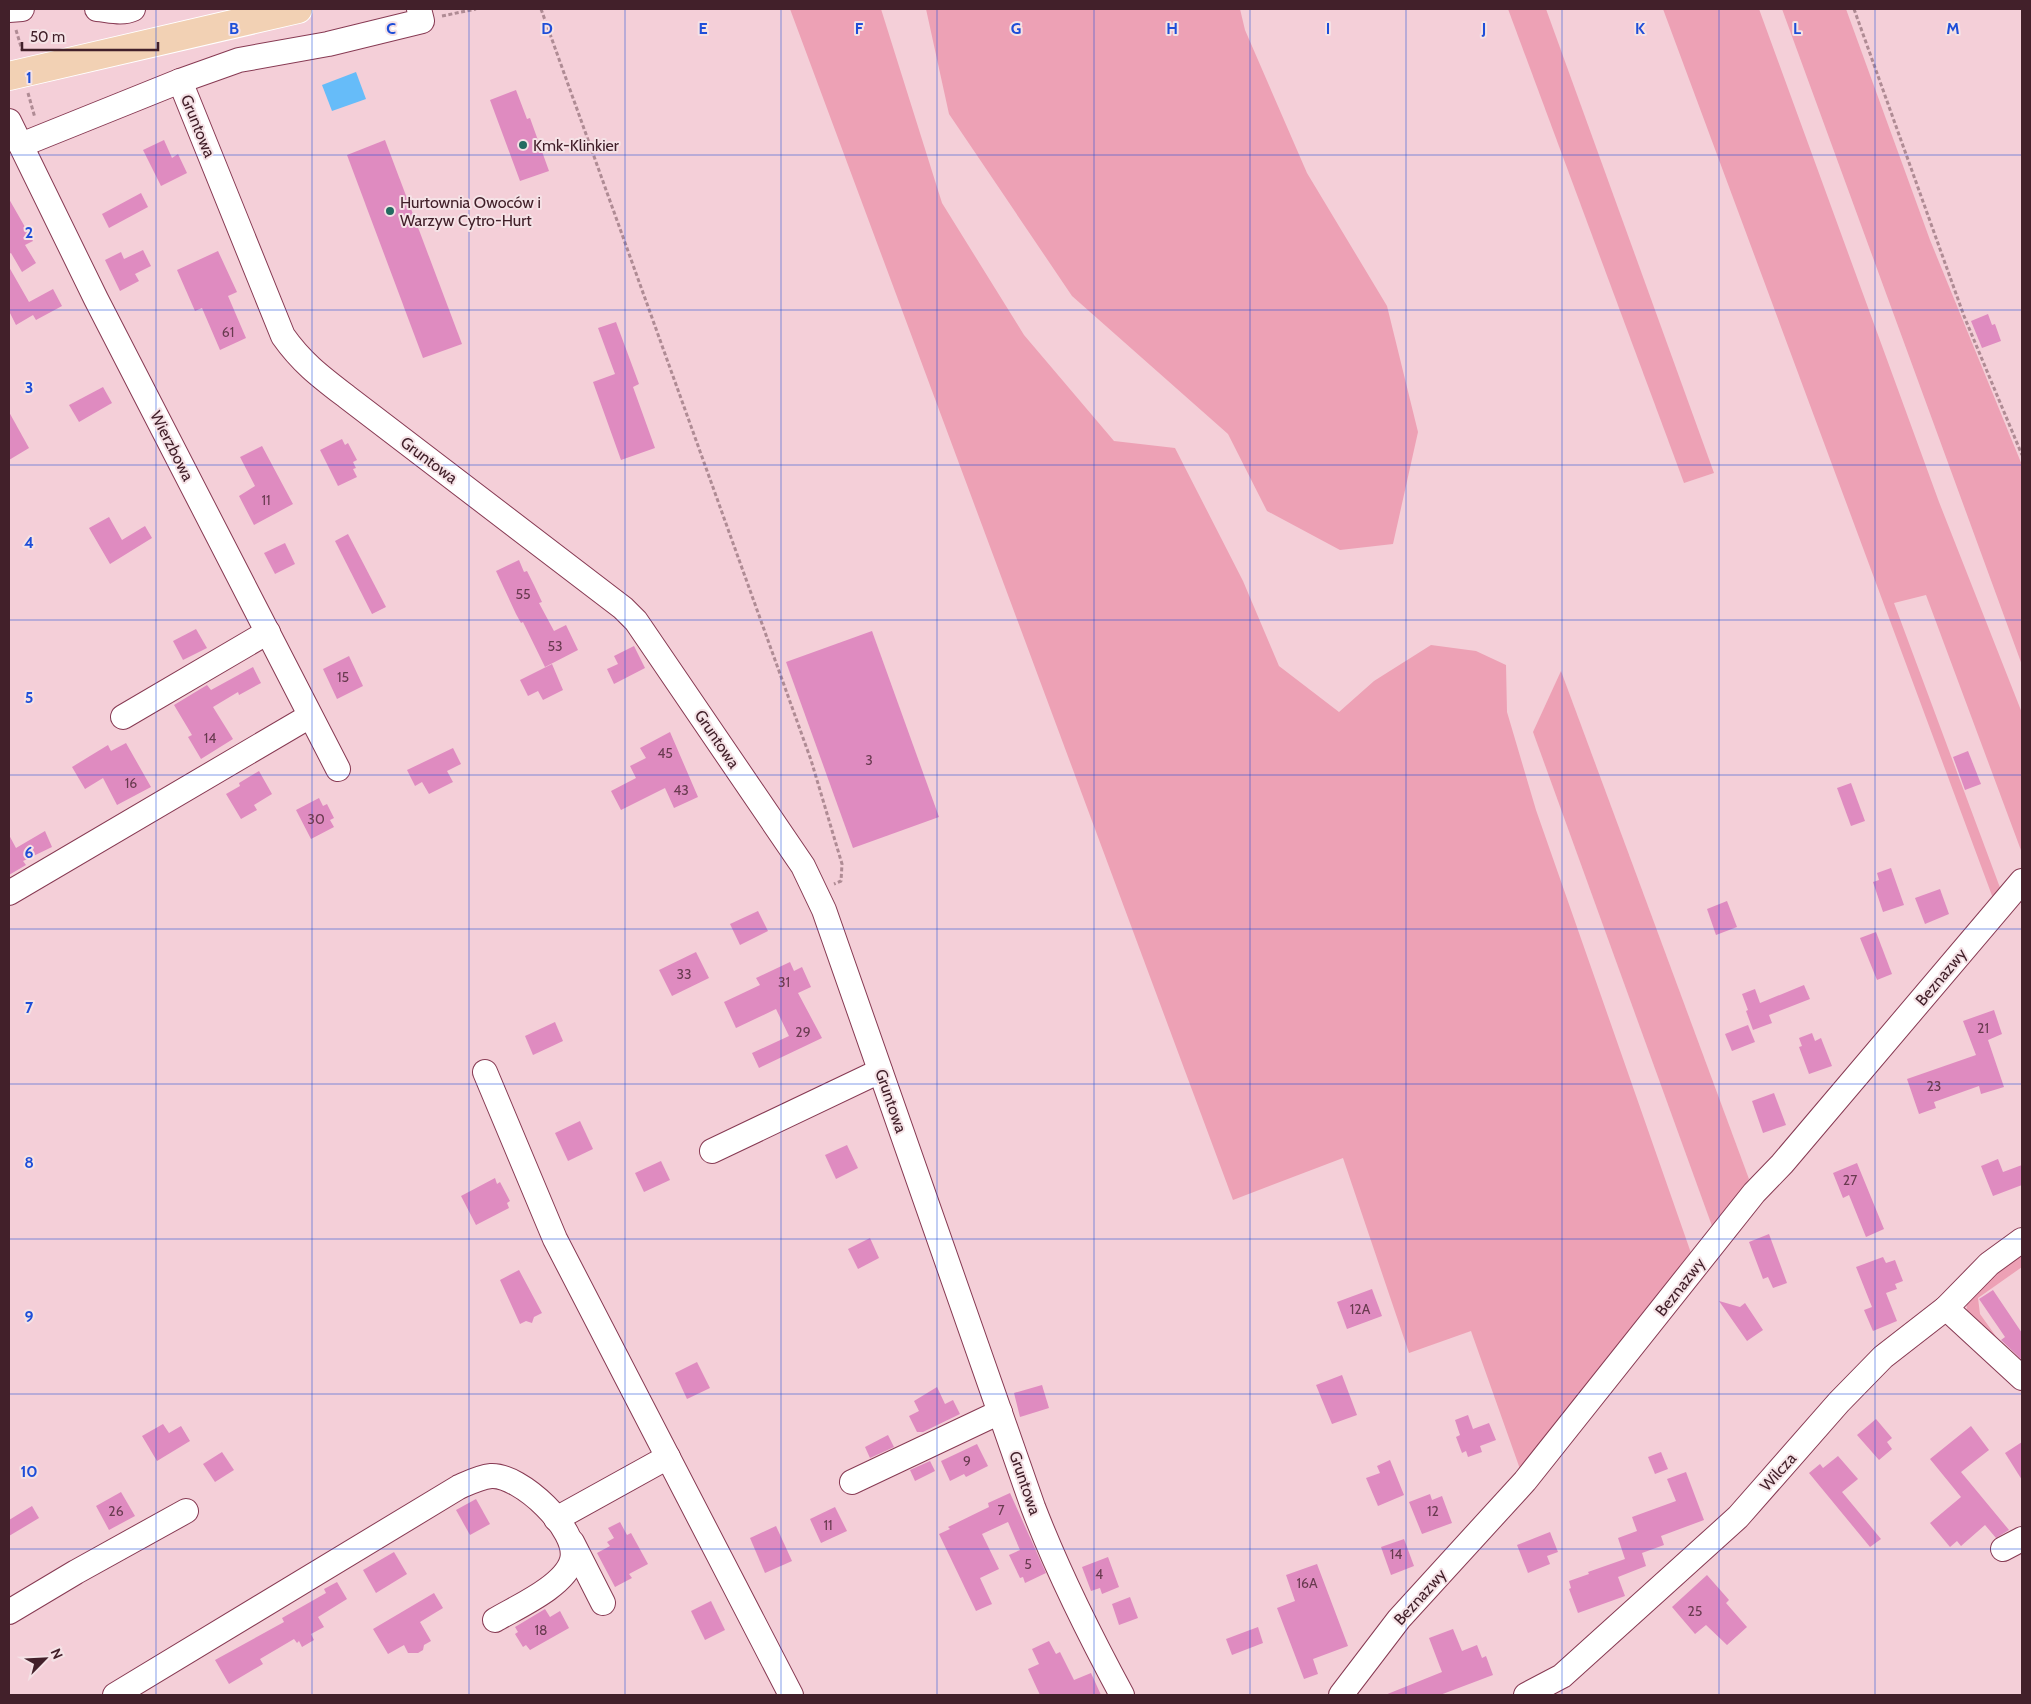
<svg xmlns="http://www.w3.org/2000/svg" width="2031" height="1704" viewBox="0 0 2031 1704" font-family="Cabin,sans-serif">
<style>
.green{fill:#eda1b5}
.water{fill:#66bcf9}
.building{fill:#df8bc0}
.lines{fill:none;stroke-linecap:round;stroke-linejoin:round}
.minor-casing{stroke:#873a53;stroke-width:26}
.major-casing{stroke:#fff;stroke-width:30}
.path{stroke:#af8b94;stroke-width:3;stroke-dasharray:4 2.5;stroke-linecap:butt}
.minor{stroke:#fff;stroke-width:24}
.major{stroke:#f2d1b4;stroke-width:28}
.grid{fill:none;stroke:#1d4ed8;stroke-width:1;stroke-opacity:0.55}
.poi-dot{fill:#246b61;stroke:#f5e2e6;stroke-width:2}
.labels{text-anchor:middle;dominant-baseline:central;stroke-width:4;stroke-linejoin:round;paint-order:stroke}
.number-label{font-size:14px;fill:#693b50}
.street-label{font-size:16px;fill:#42202a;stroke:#f5e2e6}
.poi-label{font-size:16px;fill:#42202a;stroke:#f5e2e6;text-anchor:start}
.grid-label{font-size:16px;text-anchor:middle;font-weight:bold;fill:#1d4ed8;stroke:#f5e2e6;stroke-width:4;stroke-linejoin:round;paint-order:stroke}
</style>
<rect width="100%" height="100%" fill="#f4cfd8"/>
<g class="green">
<path d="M790 9H881L942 203 1024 335 1114 441 1175 448 1243 581 1279 666 1339 712 1374 681 1431 645 1476 651 1506 665 1507 712 1536 810 1691 1253 1520 1469 1471 1331 1409 1353 1343 1158 1233 1200Z"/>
<path d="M926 9H1240L1245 30 1307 173 1387 306 1418 432 1393 544 1340 550 1267 511 1228 434 1072 296 949 114Z"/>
<path d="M1508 9H1546L1714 473 1684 483Z"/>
<path d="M1663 9H1759L1939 502 2022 713V853L1926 595 1894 603 2002 893 1994 901Z"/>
<path d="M1782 9H1846L1930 240 2022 465V665Z"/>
<path d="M1561 671 1749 1179 1712 1226 1533 732Z"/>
<path d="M2022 1245V1267L1978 1298 1980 1314 2000 1342 1967 1312 1966 1299Z"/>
</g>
<path class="water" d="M356 72 366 99 332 111 322 85Z"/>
<g class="building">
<path d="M516 90 527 119 530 118 549 171 520 181 490 100Z"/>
<path d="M164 140 172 158 178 154 187 173 161 186 143 150Z"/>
<path d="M385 140 462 344 423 358 347 155Z"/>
<path d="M141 193 148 207 109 228 102 214Z"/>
<path d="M9 199 33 241 25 245 36 263 22 272 11 253 9 254Z"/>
<path d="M143 250 151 266 135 274 139 281 120 291 105 260 121 252 124 259Z"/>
<path d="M218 251 237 292 228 296 246 338 220 350 202 308 195 311 177 270Z"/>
<path d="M9 267 29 302 53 289 62 306 36 320 33 315 16 325 9 311Z"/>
<path d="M1988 314 1992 325 1995 324 2001 341 1982 348 1971 321Z"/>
<path d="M616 322 639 384 633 387 655 448 621 460 593 382 615 374 598 328Z"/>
<path d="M103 387 112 403 79 422 69 405Z"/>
<path d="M9 412 29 448 9 460Z"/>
<path d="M342 439 345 445 348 443 357 460 353 462 356 468 353 469 357 477 338 486 320 450Z"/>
<path d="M262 446 293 504 254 525 239 496 255 486 240 457Z"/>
<path d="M109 517 122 540 145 526 152 538 110 564 89 528Z"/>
<path d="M348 534 386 607 372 614 335 541Z"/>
<path d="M285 543 295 564 275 574 264 553Z"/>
<path d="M519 560 524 572 527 571 534 585 542 602 539 603 554 631 566 625 578 650 545 667 523 622 521 623 516 614 496 571Z"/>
<path d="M196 629 207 648 183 660 173 641Z"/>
<path d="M872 631 939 817 853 848 786 662Z"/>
<path d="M634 646 645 668 614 684 607 669 618 664 614 656Z"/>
<path d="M349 656 363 686 337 699 323 669Z"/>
<path d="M552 664 563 690 543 700 538 691 528 696 520 680Z"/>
<path d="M253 667 261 683 239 695 238 692 213 707 233 739 201 759 188 737 192 735 174 705 207 685 211 690Z"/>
<path d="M670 732 698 797 674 808 665 788 621 810 611 791 636 778 630 766 646 758 640 748Z"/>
<path d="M126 743 151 787 117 805 103 778 85 789 72 767 108 745 111 751Z"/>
<path d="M453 748 461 764 447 771 453 782 429 794 422 782 415 786 407 770Z"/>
<path d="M1968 751 1981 784 1965 790 1953 757Z"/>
<path d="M259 771 272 794 254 805 257 810 241 819 226 794 240 786 239 783Z"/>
<path d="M1851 783 1865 821 1851 826 1837 788Z"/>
<path d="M319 798 323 806 327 804 334 818 330 820 334 827 311 839 296 810Z"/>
<path d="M45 831 52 847 23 861 26 865 9 875V835L16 848Z"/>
<path d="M1891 868 1904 905 1883 912 1873 882 1879 880 1877 873Z"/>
<path d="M1940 889 1949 914 1925 924 1915 898Z"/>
<path d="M1727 901 1737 927 1716 935 1707 909Z"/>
<path d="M758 911 768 931 740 945 730 924Z"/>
<path d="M1876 932 1892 974 1877 980 1860 938Z"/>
<path d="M696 952 709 978 672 996 659 970Z"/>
<path d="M790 962 794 971 802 967 811 987 798 993 822 1038 759 1068 752 1053 789 1036 776 1009 736 1028 724 1002 760 985 756 978Z"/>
<path d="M1804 985 1810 999 1769 1015 1772 1023 1753 1030 1746 1011 1748 1010 1742 994 1755 989 1760 1003Z"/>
<path d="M1994 1010 2002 1034 1988 1040 2004 1087 1981 1094 1979 1086 1934 1102 1936 1108 1919 1114 1907 1079 1976 1055 1963 1021Z"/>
<path d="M555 1022 563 1041 533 1055 525 1036Z"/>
<path d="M1748 1025 1755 1042 1732 1051 1725 1034Z"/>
<path d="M1812 1033 1815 1041 1821 1038 1832 1066 1809 1074 1799 1047 1802 1046 1799 1038Z"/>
<path d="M1774 1093 1786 1125 1763 1133 1752 1101Z"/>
<path d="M580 1121 593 1149 568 1161 555 1133Z"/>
<path d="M847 1145 858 1168 836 1179 825 1155Z"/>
<path d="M1998 1159 2003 1172 2022 1165V1185L1993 1196 1981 1166Z"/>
<path d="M661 1161 670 1180 644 1192 635 1173Z"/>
<path d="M1857 1163 1884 1229 1866 1237 1849 1195 1843 1198 1833 1173Z"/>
<path d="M495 1178 497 1184 500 1182 510 1201 507 1203 509 1208 476 1225 461 1196Z"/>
<path d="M1769 1234 1787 1283 1773 1288 1768 1277 1763 1279 1749 1242Z"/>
<path d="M870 1238 879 1258 858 1269 848 1249Z"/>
<path d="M1883 1257 1886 1263 1895 1260 1903 1281 1895 1284 1897 1289 1886 1293 1897 1321 1873 1331 1864 1310 1872 1307 1856 1267Z"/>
<path d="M519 1270 542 1313 534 1317 532 1323 526 1321 520 1324 500 1280Z"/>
<path d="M1372 1289 1382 1316 1347 1329 1337 1302Z"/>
<path d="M1993 1290 2022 1333V1360L2001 1340 2005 1337 1979 1299Z"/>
<path d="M1719 1301 1740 1307 1745 1303 1763 1330 1747 1341Z"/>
<path d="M697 1362 710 1388 687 1399 675 1373Z"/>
<path d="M1342 1375 1357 1415 1332 1424 1316 1385Z"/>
<path d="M1042 1385 1049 1408 1020 1417 1014 1393Z"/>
<path d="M937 1387 945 1404 953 1400 960 1414 923 1432H917L909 1416 919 1411 914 1401Z"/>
<path d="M1468 1415 1473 1429 1489 1423 1496 1440 1480 1446 1482 1452 1468 1457 1466 1451 1462 1453 1456 1437 1460 1435 1455 1420Z"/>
<path d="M1876 1419 1892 1438 1887 1442 1892 1449 1879 1460 1857 1435Z"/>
<path d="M163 1424 169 1433 181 1426 190 1441 157 1461 142 1436Z"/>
<path d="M1971 1426 1989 1450 1961 1472 2009 1530 1996 1538 1985 1525 1961 1546 1957 1541 1950 1547 1930 1523 1961 1497 1930 1459Z"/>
<path d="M888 1435 894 1447 870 1458 865 1447Z"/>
<path d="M2022 1442V1480L2005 1453Z"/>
<path d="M977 1444 988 1466 966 1477 964 1474 950 1481 941 1461Z"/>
<path d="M222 1452 234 1470 215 1482 203 1464Z"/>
<path d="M1661 1452 1668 1469 1655 1474 1648 1457Z"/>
<path d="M1838 1456 1858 1479 1842 1492 1881 1539 1870 1547 1809 1473 1820 1464 1823 1468Z"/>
<path d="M1390 1460 1404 1495 1378 1506 1366 1478 1380 1473 1377 1466Z"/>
<path d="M930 1461 935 1471 915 1481 910 1470Z"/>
<path d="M1686 1472 1704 1520 1661 1536 1664 1545 1642 1553 1646 1566 1618 1577 1625 1596 1578 1613 1569 1589 1571 1588 1569 1581 1589 1574 1588 1572 1625 1559 1618 1538 1637 1531 1632 1517 1676 1501 1667 1479Z"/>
<path d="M121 1492 135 1516 109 1530 96 1506Z"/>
<path d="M1010 1493 1046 1573 1025 1583 1023 1577 1020 1578 1009 1555 1020 1550 1008 1522 982 1534 999 1569 980 1578 992 1604 976 1611 939 1534 950 1529 948 1527 989 1507 988 1503Z"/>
<path d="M1430 1494 1432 1500 1442 1496 1452 1523 1422 1534 1409 1502Z"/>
<path d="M476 1499 490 1524 470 1535 456 1510Z"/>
<path d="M32 1506 39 1518 9 1536V1520Z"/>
<path d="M835 1507 847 1531 821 1543 810 1519Z"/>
<path d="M620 1522 627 1535 631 1533 648 1564 629 1574 632 1578 615 1587 597 1553 610 1546 607 1542 614 1538 608 1528Z"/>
<path d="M776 1526 792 1561 765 1573 750 1538Z"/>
<path d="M1550 1532 1558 1552 1547 1556 1550 1564 1528 1573 1517 1545Z"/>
<path d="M1404 1539 1414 1566 1391 1575 1381 1547Z"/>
<path d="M394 1552 407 1574 376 1593 363 1570Z"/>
<path d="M1108 1557 1119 1587 1102 1594 1100 1588 1091 1591 1082 1567Z"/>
<path d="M1317 1564 1348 1646 1313 1659 1318 1674 1304 1679 1277 1608 1295 1601 1286 1575Z"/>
<path d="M1707 1575 1729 1600 1726 1603 1747 1627 1727 1645 1706 1625 1695 1634 1672 1607Z"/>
<path d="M337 1582 347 1599 318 1617 324 1627 311 1634 314 1640 302 1647 299 1641 297 1643 294 1639 260 1659 263 1664 229 1684 215 1660 284 1622 282 1618 326 1593 324 1589Z"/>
<path d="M434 1593 443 1608 420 1622 431 1641 424 1645 423 1650 418 1653H408L404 1645 388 1654 373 1629Z"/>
<path d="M1130 1597 1138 1618 1119 1625 1112 1604Z"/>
<path d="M711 1601 725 1630 705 1640 691 1611Z"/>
<path d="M545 1609 550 1617 560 1611 569 1628 530 1650 526 1645 523 1647 515 1634 518 1632 515 1627Z"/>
<path d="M1258 1627 1263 1643 1232 1655 1226 1639Z"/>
<path d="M1453 1629 1462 1651 1477 1645 1482 1658 1486 1656 1493 1675 1440 1695H1385L1442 1672 1429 1638Z"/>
<path d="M1049 1641 1056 1654 1060 1652 1074 1680 1091 1673 1101 1695H1040L1028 1669 1039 1664 1032 1649Z"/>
</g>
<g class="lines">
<g class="minor-casing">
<g id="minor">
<path d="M97 9C109 10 122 14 133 9"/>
<path d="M9 10 22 9"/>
<path d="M180 81 283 336C302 363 321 377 347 397L623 608 636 621 803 866 824 910 1033 1507C1058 1572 1089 1634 1122 1695"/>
<path d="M9 121 96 299 338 769"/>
<path d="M21 145 180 81 239 60 328 44 422 21 419 9"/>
<path d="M123 717 268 632"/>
<path d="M9 893 310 716"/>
<path d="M485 1072 555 1239 791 1695"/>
<path d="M712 1151 880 1071"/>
<path d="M1946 1308 2022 1378"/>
<path d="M852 1482 1000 1412"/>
<path d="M556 1519 668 1457"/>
<path d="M572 1542 603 1603"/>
<path d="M2003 1549 2022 1539"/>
<path d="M9 1612 76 1572 186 1511"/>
<path d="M115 1695 459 1487C468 1483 480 1477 491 1476 520 1474 580 1530 572 1560 565 1586 517 1607 495 1620"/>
<path d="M1341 1695 1399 1619 1525 1481 1754 1193 1782 1164 2022 881"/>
<path d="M1526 1695 1562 1676 1738 1517 1839 1402 1883 1357 1946 1308 1989 1264 2022 1240"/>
</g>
</g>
<g class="major-casing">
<path id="major" d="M9 76 298 9"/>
</g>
<g class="path">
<path d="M541 9 811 760 842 864 841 881 834 884"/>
<path d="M1854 9 1964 316 2022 455"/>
<path d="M442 16 476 9"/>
<path d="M16 30 22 50"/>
<path d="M28 93 35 118"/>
</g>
<use href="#minor" class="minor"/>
<use href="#major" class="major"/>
</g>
<path class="grid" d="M156 9V1695M312 9V1695M469 9V1695M625 9V1695M781 9V1695M937 9V1695M1094 9V1695M1250 9V1695M1406 9V1695M1562 9V1695M1719 9V1695M1875 9V1695M9 155H2022M9 310H2022M9 465H2022M9 620H2022M9 775H2022M9 929H2022M9 1084H2022M9 1239H2022M9 1394H2022M9 1549H2022"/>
<g class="poi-dot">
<circle cx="523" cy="145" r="5"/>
<circle cx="390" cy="211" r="5"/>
</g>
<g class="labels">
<g class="number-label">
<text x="228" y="332">61</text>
<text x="266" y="500">11</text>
<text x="523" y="594">55</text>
<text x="555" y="646">53</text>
<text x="343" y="677">15</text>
<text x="210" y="738">14</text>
<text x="665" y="753">45</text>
<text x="869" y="760">3</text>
<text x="131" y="783">16</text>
<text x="681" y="790">43</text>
<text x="316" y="819">30</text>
<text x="684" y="974">33</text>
<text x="784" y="982">31</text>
<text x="1983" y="1028">21</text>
<text x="803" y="1032">29</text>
<text x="1934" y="1086">23</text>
<text x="1850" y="1180">27</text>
<text x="1360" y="1309">12A</text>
<text x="967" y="1461">9</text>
<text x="1001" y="1510">7</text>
<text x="116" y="1511">26</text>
<text x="1433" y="1511">12</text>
<text x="828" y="1525">11</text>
<text x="1396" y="1554">14</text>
<text x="1028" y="1564">5</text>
<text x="1099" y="1574">4</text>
<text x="1307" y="1583">16A</text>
<text x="1695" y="1611">25</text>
<text x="541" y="1630">18</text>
</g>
<g class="street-label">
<text transform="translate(198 126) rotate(68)">Gruntowa</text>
<text transform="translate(172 446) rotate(63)">Wierzbowa</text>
<text transform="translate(429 460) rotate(37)">Gruntowa</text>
<text transform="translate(717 739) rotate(56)">Gruntowa</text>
<text transform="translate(1941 977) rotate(-50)">Beznazwy</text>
<text transform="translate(891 1101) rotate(71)">Gruntowa</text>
<text transform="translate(1680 1287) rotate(-52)">Beznazwy</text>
<text transform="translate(1778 1472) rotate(-48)">Wilcza</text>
<text transform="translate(1025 1483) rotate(71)">Gruntowa</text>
<text transform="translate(1420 1597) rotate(-48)">Beznazwy</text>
</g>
<g class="poi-label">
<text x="533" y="145">Kmk-Klinkier</text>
<text x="400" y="202">Hurtownia Owoców i<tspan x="400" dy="18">Warzyw Cytro-Hurt</tspan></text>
</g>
</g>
<g class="grid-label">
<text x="234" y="34">B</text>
<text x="391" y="34">C</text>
<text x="547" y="34">D</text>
<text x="703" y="34">E</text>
<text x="859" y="34">F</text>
<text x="1016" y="34">G</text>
<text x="1172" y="34">H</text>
<text x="1328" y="34">I</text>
<text x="1484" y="34">J</text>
<text x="1640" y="34">K</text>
<text x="1797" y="34">L</text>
<text x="1953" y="34">M</text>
<text x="29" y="83">1</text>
<text x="29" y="238">2</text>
<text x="29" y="393">3</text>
<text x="29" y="548">4</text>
<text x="29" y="703">5</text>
<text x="29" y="858">6</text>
<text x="29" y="1013">7</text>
<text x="29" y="1168">8</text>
<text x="29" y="1322">9</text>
<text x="29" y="1477">10</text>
</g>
<rect width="2031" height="1704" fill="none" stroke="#42202a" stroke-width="20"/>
<g transform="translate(45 1659) rotate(66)" stroke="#f5e2e6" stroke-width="4" paint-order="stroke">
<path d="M0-4L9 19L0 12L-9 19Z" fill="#42202a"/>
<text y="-8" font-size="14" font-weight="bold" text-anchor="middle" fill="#42202a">N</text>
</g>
<path d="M22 42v8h136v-8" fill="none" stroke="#42202a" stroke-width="2.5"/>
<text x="30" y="42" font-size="15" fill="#42202a" stroke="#f5e2e6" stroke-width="4" paint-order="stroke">50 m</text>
</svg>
